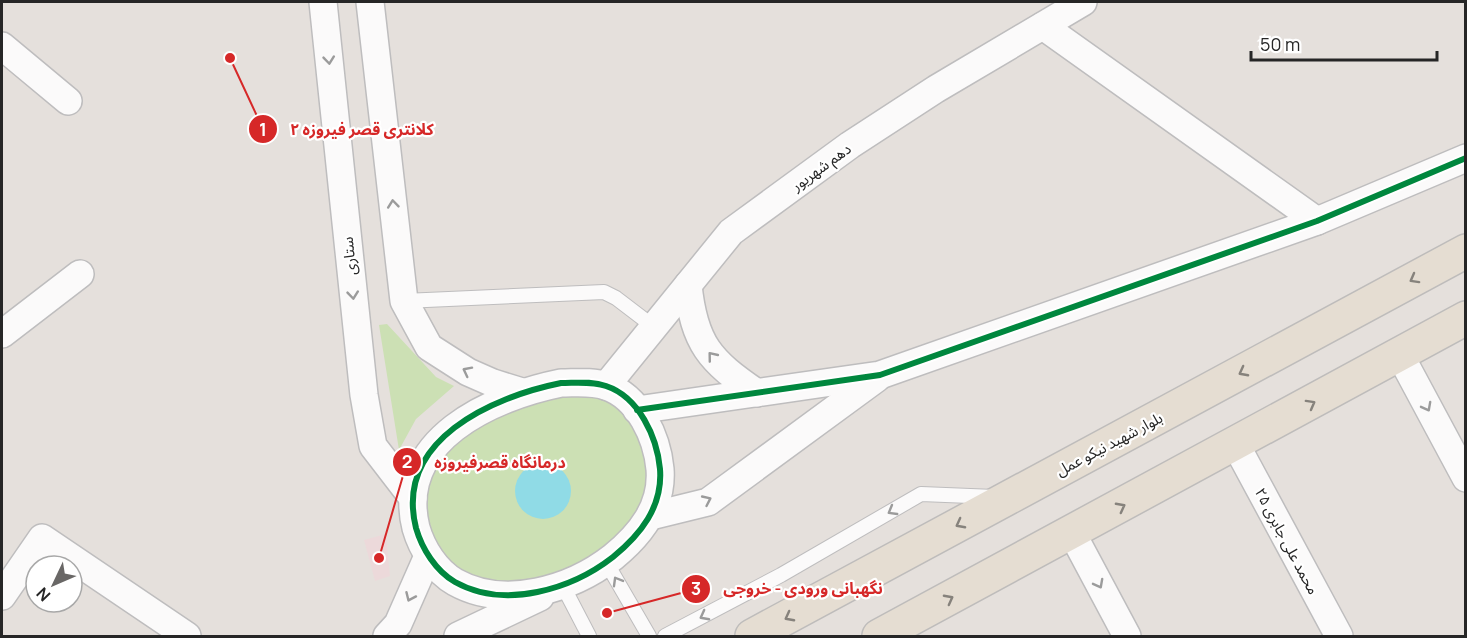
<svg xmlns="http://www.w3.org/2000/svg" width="1467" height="638" viewBox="0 0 1467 638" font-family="Manrope,'Noto Sans Arabic',sans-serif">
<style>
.medical{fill:#ecd9da}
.green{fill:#cce0b4}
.water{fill:#90dbe6}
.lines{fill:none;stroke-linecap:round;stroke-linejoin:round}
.service-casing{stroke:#bebdbe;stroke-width:16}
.minor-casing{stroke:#bebdbe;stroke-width:30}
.primary-casing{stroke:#bebcbb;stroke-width:36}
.service{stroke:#fbfafa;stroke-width:14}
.minor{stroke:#fbfafa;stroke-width:27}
.primary{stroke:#e5ddd2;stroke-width:33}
.cycleway-casing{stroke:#fff;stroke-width:10}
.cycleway{stroke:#00873e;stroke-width:6}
.oneway{stroke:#9b9b9b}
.oneway2{stroke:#86827c}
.labels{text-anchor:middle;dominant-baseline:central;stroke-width:4.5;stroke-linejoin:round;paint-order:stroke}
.street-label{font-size:15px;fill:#262626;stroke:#fff}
.leader{fill:none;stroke:#d62828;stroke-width:2}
.callout-dot{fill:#d62828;stroke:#fff;stroke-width:2}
.mark-label{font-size:18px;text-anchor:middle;font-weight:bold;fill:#fff}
.callout-label{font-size:16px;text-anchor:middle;font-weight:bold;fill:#d62828;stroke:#fff;stroke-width:4.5;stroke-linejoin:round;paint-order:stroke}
</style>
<rect width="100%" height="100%" fill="#e5e0dc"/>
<path class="medical" d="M386 534 390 576 375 581 364 540Z"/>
<g class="green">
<path d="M387 324 436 377 454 386 416 419 399 450 379 325Z"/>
<path d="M606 386 656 446 635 537 517 594 428 556 418 478 488 407Z"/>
</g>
<circle class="water" cx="543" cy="491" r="28"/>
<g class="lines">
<g class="service-casing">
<g id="service">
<path d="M404 301 604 292 616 298 654 327"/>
<path d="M606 562 649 636"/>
<path d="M563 586 589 636"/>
<path d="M665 636 781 575 921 494 995 497"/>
</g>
</g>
<g class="minor-casing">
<g id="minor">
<path d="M323 2 364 395 373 446 413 498"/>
<path d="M370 2 404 301 429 347 468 372 493 383 522 392"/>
<path d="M1043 26 1317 221"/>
<path d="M2 46 68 101"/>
<path d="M688 285C694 344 710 361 757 393"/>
<path d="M2 334 80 274"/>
<path d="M1400 355 1466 478"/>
<path d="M561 383C576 383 592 381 606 386 639 397 657 437 660 469 663 507 640 535 613 557 572 589 505 610 455 582 436 571 422 549 416 528 394 440 492 397 561 383Z"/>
<path d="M606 386 731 232 850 145 936 89 1083 2"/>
<path d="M637 410 880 375 1317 221 1466 158"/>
<path d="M1236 445 1339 636"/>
<path d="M651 516 708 502 877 378"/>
<path d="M1072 533 1127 636"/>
<path d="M2 596 42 538 187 636"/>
<path d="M387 636 398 624 428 556"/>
<path d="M458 636 540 597"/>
</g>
</g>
<g class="primary-casing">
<g id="primary">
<path d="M752 636 1466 251"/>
<path d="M879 636 1466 318"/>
</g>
</g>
<use href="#service" class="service"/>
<use href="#minor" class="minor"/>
<use href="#primary" class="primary"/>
<g class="cycleway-casing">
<g id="cycleway">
<path d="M561 383C576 383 592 381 606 386 639 397 657 437 660 469 663 507 640 535 613 557 572 589 505 610 455 582 436 571 422 549 416 528 394 440 492 397 561 383Z"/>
<path d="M637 410 880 375 1317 221 1466 158"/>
</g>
</g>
<use href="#cycleway" class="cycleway"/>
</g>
<defs><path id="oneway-chevron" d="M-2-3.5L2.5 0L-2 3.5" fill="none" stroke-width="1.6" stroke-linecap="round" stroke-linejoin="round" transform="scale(1.5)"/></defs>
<g class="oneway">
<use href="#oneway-chevron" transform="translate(329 60) rotate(84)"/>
<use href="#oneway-chevron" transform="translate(393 204) rotate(-96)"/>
<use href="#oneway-chevron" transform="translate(353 295) rotate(84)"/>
<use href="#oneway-chevron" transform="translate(712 356) rotate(-129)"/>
<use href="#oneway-chevron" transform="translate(467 371) rotate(-153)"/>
<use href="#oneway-chevron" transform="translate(1427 407) rotate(62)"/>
<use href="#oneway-chevron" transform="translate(707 500) rotate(-25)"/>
<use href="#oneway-chevron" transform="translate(892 511) rotate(150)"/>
<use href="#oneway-chevron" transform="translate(617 581) rotate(-120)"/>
<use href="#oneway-chevron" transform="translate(1099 584) rotate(62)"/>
<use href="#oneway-chevron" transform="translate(410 597) rotate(114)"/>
<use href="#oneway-chevron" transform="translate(704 616) rotate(152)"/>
</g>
<g class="oneway2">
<use href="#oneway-chevron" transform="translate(1414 279) rotate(151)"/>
<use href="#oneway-chevron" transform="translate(1243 372) rotate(152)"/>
<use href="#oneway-chevron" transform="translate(1311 404) rotate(-29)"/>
<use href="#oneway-chevron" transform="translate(1121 507) rotate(-28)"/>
<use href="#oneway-chevron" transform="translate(960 524) rotate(152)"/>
<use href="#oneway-chevron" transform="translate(949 599) rotate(-28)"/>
<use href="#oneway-chevron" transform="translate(789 617) rotate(152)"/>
</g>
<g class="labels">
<g class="street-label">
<text transform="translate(821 167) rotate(-36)">دهم شهریور</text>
<text transform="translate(349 256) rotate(-96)">ستاری</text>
<text transform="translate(1109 444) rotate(-28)">بلوار شهید نیکو عمل</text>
<text transform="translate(1287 541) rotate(62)">محمد علی جابری ۲۵</text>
</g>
</g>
<path class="leader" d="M230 58L263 129M379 558L407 462M607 613L696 589"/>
<g class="callout-dot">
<circle cx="230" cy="58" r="6"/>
<circle cx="379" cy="558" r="6"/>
<circle cx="607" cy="613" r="6"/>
<circle cx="263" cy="129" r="15"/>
<circle cx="407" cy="462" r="15"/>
<circle cx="696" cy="589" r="15"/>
</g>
<g class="mark-label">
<text x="263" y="136">1</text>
<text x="407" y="468">2</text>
<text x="696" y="595">3</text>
</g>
<g class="callout-label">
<text x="362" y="135">کلانتری قصر فیروزه ۲</text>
<text x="500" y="468">درمانگاه قصرفیروزه</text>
<text x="803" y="594">نگهبانی ورودی - خروجی</text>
</g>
<rect width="1467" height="638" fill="none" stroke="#262626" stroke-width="6"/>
<g transform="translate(54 584) rotate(226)"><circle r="28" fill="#ffffff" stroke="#a8a8a8" stroke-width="1.5"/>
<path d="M0-4.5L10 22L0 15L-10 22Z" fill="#696766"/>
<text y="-9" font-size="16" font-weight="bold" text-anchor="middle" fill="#262626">N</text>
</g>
<path d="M1251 51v9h186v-9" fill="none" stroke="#262626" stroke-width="3"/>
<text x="1260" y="51" font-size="18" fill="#262626" stroke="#ffffff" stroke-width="4.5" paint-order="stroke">50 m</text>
</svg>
